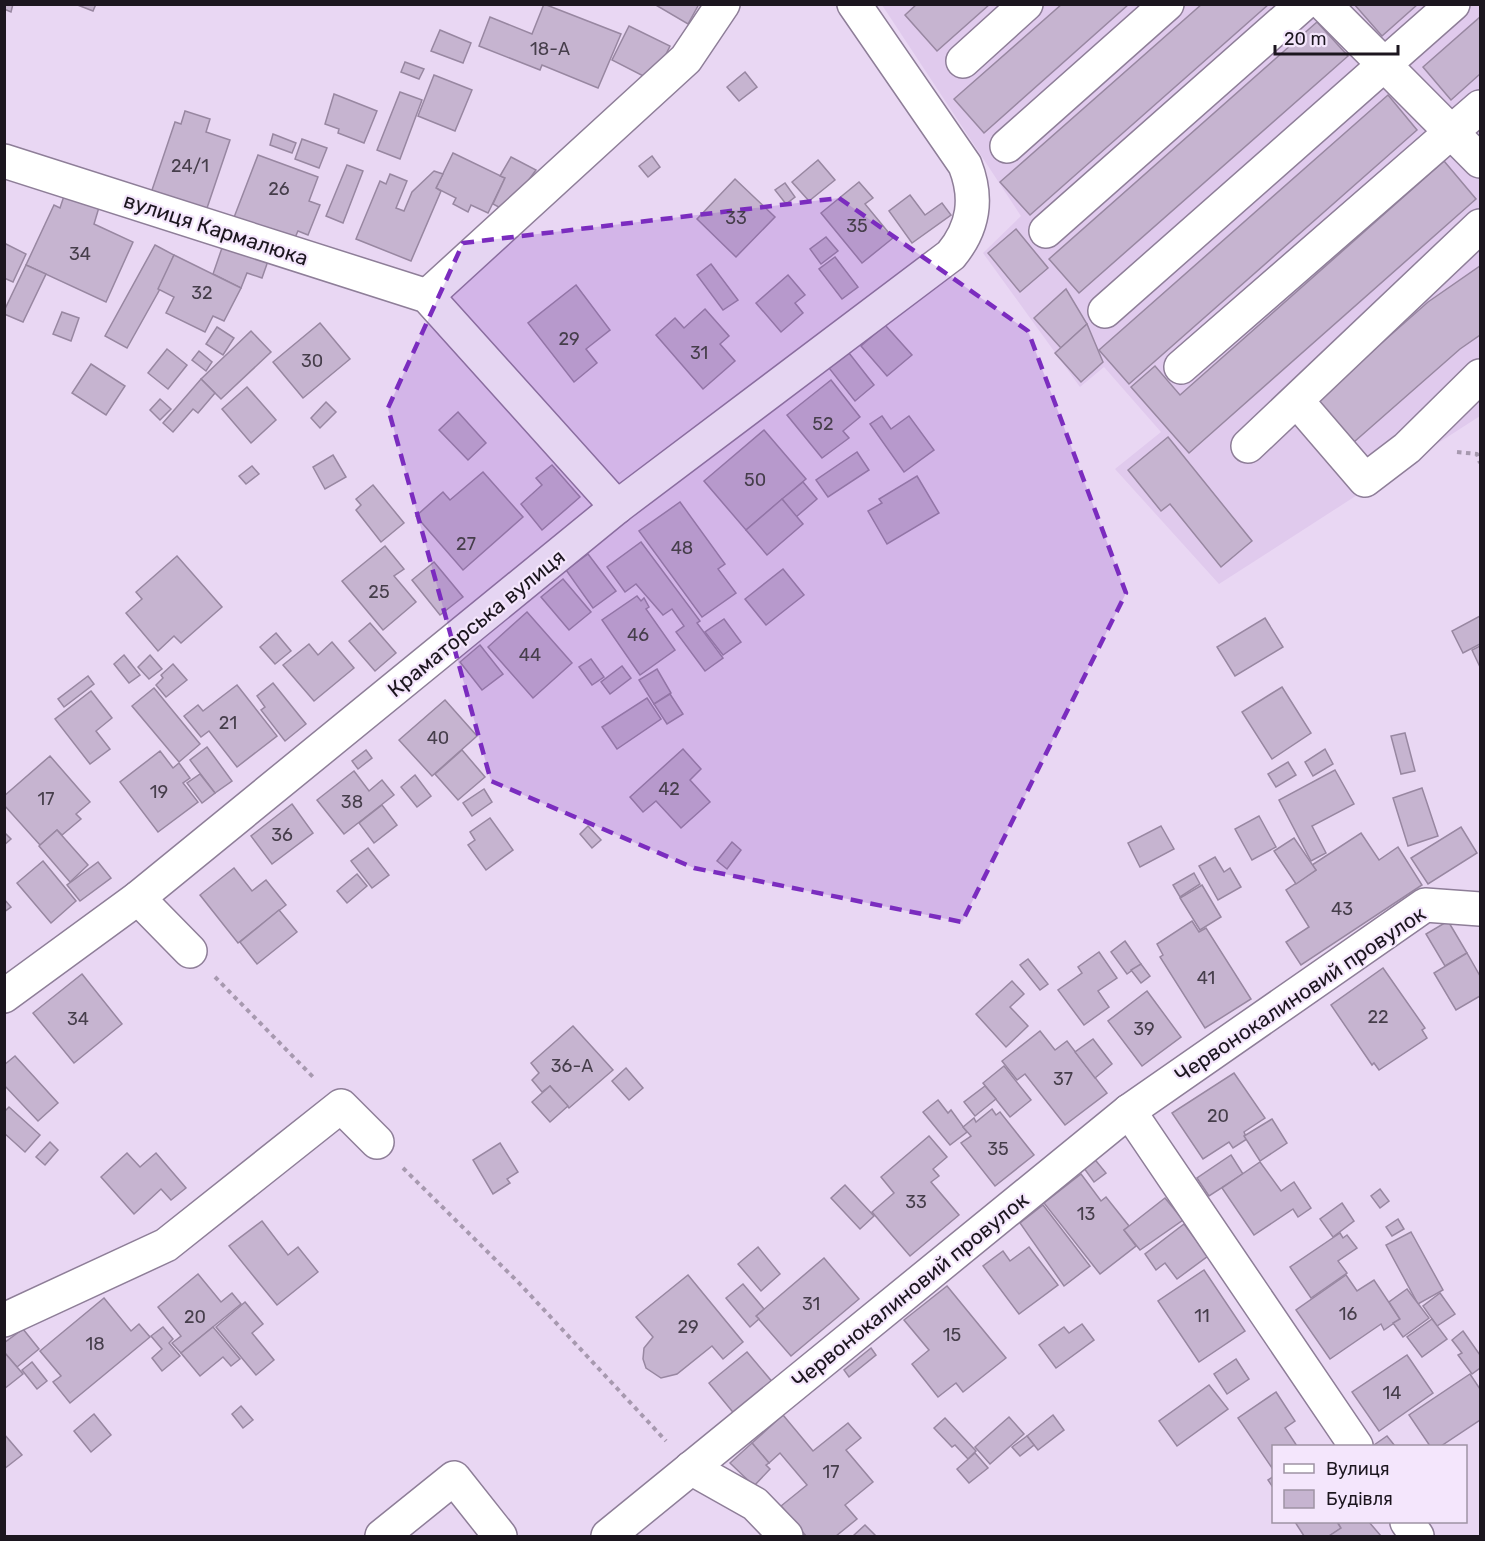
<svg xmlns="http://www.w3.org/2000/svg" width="1485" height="1541" viewBox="0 0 1485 1541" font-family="Rubik,sans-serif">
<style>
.built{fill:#e0caed}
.building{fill:#c6b4d0;stroke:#9887a1;stroke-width:1.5}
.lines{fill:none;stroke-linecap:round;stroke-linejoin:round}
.minor-casing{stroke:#8e7e98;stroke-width:36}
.path{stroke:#a799af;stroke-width:4;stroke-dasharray:4.5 4.5;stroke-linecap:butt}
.minor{stroke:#fff;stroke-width:33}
.marked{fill:#7b2cbf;fill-opacity:0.2;stroke:#7b2cbf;stroke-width:4.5;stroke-dasharray:12 8;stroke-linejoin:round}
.labels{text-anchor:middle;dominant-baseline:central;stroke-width:4.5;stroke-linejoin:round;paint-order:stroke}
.number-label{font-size:18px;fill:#463e4b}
.street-label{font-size:21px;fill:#1c161f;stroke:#f4e6fc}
</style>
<rect width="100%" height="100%" fill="#e9d7f3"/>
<path class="built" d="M882 5H1480V416L1219 584 1115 469 1161 432 1104 367 1080 387 983 253 1021 216Z"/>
<g class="building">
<path d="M4 4H13L11 12 4 9Z"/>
<path d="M75 4H96L93 11Z"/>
<path d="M544 4 621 34 598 88 542 65 540 70 479 46 490 17 532 34Z"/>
<path d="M654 4H699L688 24Z"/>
<path d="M917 4H990L937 51 905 15Z"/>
<path d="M1062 4H1129L984 133 954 99Z"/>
<path d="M1202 4H1269L1030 215 1000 182Z"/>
<path d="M1354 4H1418L1382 36Z"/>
<path d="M1480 17V74L1451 100 1423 67Z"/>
<path d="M1317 22 1348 56 1079 293 1049 259Z"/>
<path d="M629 26 670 46 653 81 612 60Z"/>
<path d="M440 30 471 43 463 63 431 51Z"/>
<path d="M405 62 424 69 419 79 401 72Z"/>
<path d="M745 72 757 87 739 101 727 87Z"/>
<path d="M434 75 472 90 455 131 418 116Z"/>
<path d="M400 92 422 100 400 159 377 150Z"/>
<path d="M334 94 377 111 364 143 338 133 339 129 325 124Z"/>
<path d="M1388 95 1417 130 1129 384 1099 350Z"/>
<path d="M185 111 210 119 206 132 230 140 206 211 151 193 175 122 181 124Z"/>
<path d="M273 134 296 143 292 153 270 145Z"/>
<path d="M302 139 327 148 319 168 295 159Z"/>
<path d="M453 153 505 178 488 213 471 205 468 212 453 204 456 198 436 188Z"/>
<path d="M258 155 318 177 309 201 320 205 308 235 298 231 293 242 233 220Z"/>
<path d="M652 156 660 167 648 177 639 166Z"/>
<path d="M511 157 536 170 506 211 493 204 505 178 500 176Z"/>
<path d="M818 160 835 180 809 201 792 182Z"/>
<path d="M1444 161 1476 199 1189 453 1131 387 1155 366 1180 395Z"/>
<path d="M347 165 363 171 343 223 326 216Z"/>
<path d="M434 171 443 174 436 188 441 191 411 261 356 239 380 181 386 184 390 174 407 181 396 208 404 211 412 192Z"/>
<path d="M735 179 775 217 736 257 697 219Z"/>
<path d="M859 182 873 198 865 204 893 238 862 263 821 213Z"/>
<path d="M785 183 795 197 786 204 775 190Z"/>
<path d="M65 193 100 204 94 224 133 242 106 302 26 265 54 205 60 208Z"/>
<path d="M910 195 925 215 942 203 951 215 912 243 889 211Z"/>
<path d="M1016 229 1048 268 1020 292 988 253Z"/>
<path d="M826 237 838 251 821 264 810 249Z"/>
<path d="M4 243 26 254 13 282 4 278Z"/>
<path d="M155 245 174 255 160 289 127 348 105 336Z"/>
<path d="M223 245 268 261 262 278 247 273 241 288 213 274Z"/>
<path d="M174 255 241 288 224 321 213 316 205 332 166 313 174 297 158 289Z"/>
<path d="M835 257 858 287 842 299 819 269Z"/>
<path d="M711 264 738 300 723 310 697 275Z"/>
<path d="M26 265 46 274 23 322 4 314V311Z"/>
<path d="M1480 266V335L1460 349 1354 442 1317 400 1428 302Z"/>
<path d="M788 275 805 295 795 303 803 313 781 332 756 303Z"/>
<path d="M576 285 610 330 586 349 597 363 574 382 528 323Z"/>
<path d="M1066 289 1087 324 1061 348 1034 318Z"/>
<path d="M705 309 729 336 720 344 735 361 703 389 656 335 675 318 684 328Z"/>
<path d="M62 312 79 318 71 341 53 334Z"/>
<path d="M320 323 350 359 303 398 273 362Z"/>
<path d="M1087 324 1103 362 1081 382 1055 353Z"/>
<path d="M885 325 912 355 887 376 861 346Z"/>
<path d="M217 327 234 338 223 355 206 344Z"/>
<path d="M251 331 271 352 221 399 201 379Z"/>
<path d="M167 349 187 365 168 389 148 373Z"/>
<path d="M199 351 212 362 206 371 192 360Z"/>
<path d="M849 353 874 385 855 401 829 368Z"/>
<path d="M91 364 125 386 106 415 72 393Z"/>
<path d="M201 379 215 393 198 413 193 409 173 432 163 423Z"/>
<path d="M831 380 860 417 843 431 849 438 822 458 787 415Z"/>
<path d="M247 387 276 420 251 443 222 409Z"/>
<path d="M160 399 171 409 160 420 150 410Z"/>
<path d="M326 402 336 412 320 428 311 418Z"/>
<path d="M458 412 486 443 468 460 439 430Z"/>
<path d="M882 416 891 429 909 416 934 450 904 472 870 424Z"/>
<path d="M764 430 806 479 746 530 704 481Z"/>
<path d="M1168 437 1252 541 1221 567 1170 504 1161 511 1128 470Z"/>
<path d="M857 452 869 470 828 497 816 480Z"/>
<path d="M333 455 346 477 325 489 313 467Z"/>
<path d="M552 465 580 497 542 530 521 504 542 485 536 478Z"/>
<path d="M252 466 259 474 246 484 239 476Z"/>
<path d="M483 472 523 517 463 570 416 516 443 492 450 500Z"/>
<path d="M917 476 939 513 887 544 868 511 882 503 879 499Z"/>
<path d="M803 482 817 499 796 517 782 499Z"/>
<path d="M373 485 404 523 381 542 356 510 361 505 356 499Z"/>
<path d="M782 499 803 524 767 555 746 530Z"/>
<path d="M680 502 725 564 718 569 736 593 702 617 639 531Z"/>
<path d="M641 542 700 621 697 623 723 658 705 671 676 632 684 626 672 609 663 615 636 584 625 592 607 567Z"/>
<path d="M385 546 404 569 394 576 416 602 383 630 342 581Z"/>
<path d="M588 554 616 591 593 608 566 570Z"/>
<path d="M177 556 222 607 181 643 174 636 158 651 126 613 142 599 136 592Z"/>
<path d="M434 562 463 597 440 615 412 580Z"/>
<path d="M783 569 804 595 766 625 745 599Z"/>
<path d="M563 579 591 612 569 630 541 597Z"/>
<path d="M637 596 641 601 644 598 649 607 646 609 675 650 640 675 602 620Z"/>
<path d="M527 612 572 663 533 698 488 647Z"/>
<path d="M1480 616V644L1463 653 1452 631Z"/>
<path d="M1265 618 1283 647 1235 676 1217 647Z"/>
<path d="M724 619 741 642 723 655 705 632Z"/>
<path d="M370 623 396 653 375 671 349 641Z"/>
<path d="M276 633 291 651 275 664 260 647Z"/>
<path d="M332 642 354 668 314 701 283 665 309 644 318 655Z"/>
<path d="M480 645 503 674 482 690 460 662Z"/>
<path d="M1480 646V667L1472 650Z"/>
<path d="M124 655 140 675 129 683 114 664Z"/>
<path d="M150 655 162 669 149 679 138 667Z"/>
<path d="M591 659 604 677 592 685 579 667Z"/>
<path d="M173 664 187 680 166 697 156 685 163 678 161 675Z"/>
<path d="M622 666 631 678 610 694 601 682Z"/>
<path d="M657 669 671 693 654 704 639 680Z"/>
<path d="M88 676 94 684 64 707 58 699Z"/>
<path d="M273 683 306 724 285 741 261 710 265 707 257 696Z"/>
<path d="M237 685 277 736 237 767 209 731 201 737 184 716 198 705 203 711Z"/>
<path d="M1282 687 1311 733 1272 759 1242 712Z"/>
<path d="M154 688 200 744 179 762 132 706Z"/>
<path d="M91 691 112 718 96 731 110 749 90 764 55 719Z"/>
<path d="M670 694 683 714 667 724 654 704Z"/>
<path d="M647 698 661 719 617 749 602 727Z"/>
<path d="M445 700 477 736 432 776 399 740Z"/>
<path d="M1405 733 1415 771 1401 774 1391 736Z"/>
<path d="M207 747 232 781 215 793 190 760Z"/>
<path d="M683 749 701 769 690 780 710 802 681 828 656 801 643 812 630 797Z"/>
<path d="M1325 749 1333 764 1313 776 1305 762Z"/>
<path d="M366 750 372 758 358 769 352 761Z"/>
<path d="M462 750 485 777 458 800 435 774Z"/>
<path d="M160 751 173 768 179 763 190 778 183 783 198 802 158 832 120 782Z"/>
<path d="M50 756 90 802 76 814 81 819 62 835 57 830 40 845 4 805V796Z"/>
<path d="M1288 762 1296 775 1276 787 1268 774Z"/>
<path d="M1335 770 1354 804 1312 826 1326 853 1311 861 1279 800Z"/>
<path d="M354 771 369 791 382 780 394 795 344 834 317 800Z"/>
<path d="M200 774 215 793 202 803 187 783Z"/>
<path d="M415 775 431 796 417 807 401 787Z"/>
<path d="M1422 788 1438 836 1408 846 1393 798Z"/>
<path d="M484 789 492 802 472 816 463 803Z"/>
<path d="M292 804 313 833 272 864 251 836Z"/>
<path d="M382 805 397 825 374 843 359 823Z"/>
<path d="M1259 816 1276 847 1252 860 1235 829Z"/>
<path d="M490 818 513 850 486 870 468 845 475 840 470 832Z"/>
<path d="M588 826 601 840 592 848 580 834Z"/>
<path d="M1161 826 1174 849 1140 867 1128 843Z"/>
<path d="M1461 827 1477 853 1428 884 1411 858Z"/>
<path d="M57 830 88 865 70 882 39 846Z"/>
<path d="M4 832 11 839 4 845Z"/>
<path d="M1361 833 1379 860 1398 847 1422 885 1301 965 1286 942 1309 927 1286 890 1316 870 1312 865Z"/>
<path d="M1294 838 1316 870 1296 884 1274 851Z"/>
<path d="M732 842 741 850 727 869 717 861Z"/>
<path d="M368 848 389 875 372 888 351 861Z"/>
<path d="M1215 857 1224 872 1230 868 1241 887 1218 900 1199 866Z"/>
<path d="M43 861 76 901 51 923 17 883Z"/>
<path d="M98 862 111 878 80 901 67 885Z"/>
<path d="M234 868 252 891 266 880 286 905 238 943 200 895Z"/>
<path d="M1194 873 1200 884 1180 897 1173 885Z"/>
<path d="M357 874 367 886 347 903 337 891Z"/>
<path d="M1202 885 1221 917 1200 930 1180 898Z"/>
<path d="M4 899 11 907 4 912Z"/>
<path d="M279 910 297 932 257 964 240 942Z"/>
<path d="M1192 921 1199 932 1206 928 1251 999 1205 1028 1160 957 1163 955 1157 944Z"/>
<path d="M1448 921 1467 953 1445 966 1426 934Z"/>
<path d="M1125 941 1141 964 1127 974 1111 952Z"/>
<path d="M1099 952 1117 978 1098 991 1109 1007 1084 1025 1058 990 1082 973 1078 967Z"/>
<path d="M1467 953 1480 976V996L1456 1010 1434 973Z"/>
<path d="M1028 959 1048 984 1040 990 1020 965Z"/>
<path d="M1141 964 1150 976 1141 983 1131 970Z"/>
<path d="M1383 968 1425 1028 1422 1030 1427 1038 1379 1070 1374 1063 1372 1065 1331 1005Z"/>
<path d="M82 974 122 1024 74 1063 33 1013Z"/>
<path d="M1012 981 1024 994 1010 1007 1028 1026 1006 1047 976 1014Z"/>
<path d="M1147 991 1181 1037 1142 1066 1108 1021Z"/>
<path d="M573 1026 613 1070 569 1108 550 1086 542 1092 532 1080 539 1073 531 1063Z"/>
<path d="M1040 1031 1055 1050 1067 1041 1107 1093 1065 1125 1025 1074 1017 1080 1002 1061Z"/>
<path d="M1093 1039 1112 1064 1095 1078 1075 1052Z"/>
<path d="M15 1056 58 1103 38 1121 4 1085V1065Z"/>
<path d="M1004 1066 1031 1100 1010 1117 983 1083Z"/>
<path d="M626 1068 643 1088 629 1100 612 1081Z"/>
<path d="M1234 1073 1265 1118 1244 1132 1247 1139 1233 1148 1229 1142 1203 1159 1172 1113Z"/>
<path d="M550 1086 568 1106 550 1122 532 1102Z"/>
<path d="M985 1086 996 1099 975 1116 964 1102Z"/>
<path d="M938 1100 948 1113 951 1110 967 1132 950 1145 923 1112Z"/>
<path d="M9 1107 40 1135 25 1152 4 1133V1112Z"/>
<path d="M992 1109 996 1115 1000 1112 1034 1155 995 1186 961 1143 971 1136 963 1127 974 1118 976 1122Z"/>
<path d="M1272 1119 1287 1143 1260 1161 1244 1136Z"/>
<path d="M929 1136 947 1157 933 1169 939 1176 931 1182 959 1215 910 1256 872 1212 894 1193 881 1177Z"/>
<path d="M50 1142 58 1150 45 1165 36 1157Z"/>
<path d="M500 1143 518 1172 507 1179 510 1183 493 1194 473 1160Z"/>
<path d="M127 1153 140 1167 156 1153 186 1188 171 1200 161 1189 134 1214 101 1177Z"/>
<path d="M1231 1155 1243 1174 1209 1196 1197 1178Z"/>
<path d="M1092 1156 1106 1173 1094 1182 1081 1164Z"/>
<path d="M1260 1162 1281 1191 1294 1182 1311 1208 1298 1217 1293 1209 1254 1235 1222 1188Z"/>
<path d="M1081 1174 1101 1201 1106 1197 1129 1226 1124 1230 1136 1246 1100 1274 1044 1203Z"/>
<path d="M845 1185 874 1216 860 1229 831 1198Z"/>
<path d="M1380 1189 1389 1201 1380 1208 1371 1196Z"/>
<path d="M1165 1198 1183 1220 1140 1250 1124 1230Z"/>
<path d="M1342 1203 1354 1221 1333 1237 1320 1219Z"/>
<path d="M1043 1205 1090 1266 1064 1286 1020 1223Z"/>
<path d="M1398 1219 1404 1229 1392 1236 1386 1227Z"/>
<path d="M262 1221 288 1255 298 1247 318 1272 277 1305 229 1246Z"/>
<path d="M1184 1224 1208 1256 1177 1279 1165 1263 1156 1270 1145 1254Z"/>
<path d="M1411 1232 1443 1290 1418 1304 1386 1245Z"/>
<path d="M1340 1233 1343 1238 1347 1235 1357 1248 1338 1261 1347 1273 1311 1298 1290 1267Z"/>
<path d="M758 1247 780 1274 761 1291 738 1264Z"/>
<path d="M1029 1247 1058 1285 1019 1314 983 1266 1003 1251 1010 1261Z"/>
<path d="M824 1258 859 1299 791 1356 756 1316Z"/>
<path d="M1204 1270 1245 1331 1199 1362 1158 1301Z"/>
<path d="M198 1274 221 1302 232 1293 241 1304 181 1353 172 1343 181 1336 158 1307Z"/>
<path d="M688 1275 743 1342 723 1359 712 1346 677 1374 661 1378 646 1368 643 1359 644 1348 653 1337 636 1317Z"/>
<path d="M1346 1275 1357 1291 1374 1280 1400 1319 1384 1330 1381 1324 1330 1359 1296 1310Z"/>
<path d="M743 1284 764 1309 756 1316 759 1319 750 1327 726 1298Z"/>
<path d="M947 1286 1006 1358 963 1392 956 1383 938 1397 912 1364 929 1350 904 1320Z"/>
<path d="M1407 1289 1429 1318 1403 1337 1393 1323 1400 1319 1389 1302Z"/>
<path d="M1440 1293 1455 1314 1437 1326 1423 1306Z"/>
<path d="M104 1298 131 1331 139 1324 150 1337 70 1403 53 1382 61 1376 40 1351Z"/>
<path d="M245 1302 263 1324 252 1333 274 1360 256 1375 216 1327Z"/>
<path d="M1432 1319 1447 1339 1422 1357 1407 1337Z"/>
<path d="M1082 1324 1094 1340 1056 1368 1039 1345 1064 1327 1069 1333Z"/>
<path d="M163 1327 173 1339 169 1343 180 1356 162 1371 152 1358 162 1349 151 1336Z"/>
<path d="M213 1327 240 1359 231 1366 223 1357 200 1376 181 1353Z"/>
<path d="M23 1329 39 1349 17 1367 4 1352V1343Z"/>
<path d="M1463 1331 1480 1355V1368L1472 1374 1458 1355 1462 1353 1452 1340Z"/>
<path d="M871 1348 876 1355 849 1377 844 1370Z"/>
<path d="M4 1352 23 1374 4 1389Z"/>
<path d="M747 1352 774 1384 736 1416 709 1383Z"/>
<path d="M1407 1355 1433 1393 1379 1431 1352 1392Z"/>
<path d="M1236 1359 1249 1379 1227 1394 1214 1374Z"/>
<path d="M32 1362 47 1381 37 1389 22 1370Z"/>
<path d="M1470 1374 1480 1389V1420L1441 1446H1430L1409 1415Z"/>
<path d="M1209 1385 1228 1409 1177 1446 1159 1421Z"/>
<path d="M1276 1392 1295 1421 1285 1428 1297 1446H1274L1272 1468 1238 1418Z"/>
<path d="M241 1406 253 1420 243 1428 232 1414Z"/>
<path d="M94 1414 111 1435 91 1452 74 1431Z"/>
<path d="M783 1415 813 1451 848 1423 861 1438 846 1450 873 1482 845 1505 857 1519 836 1536H806L781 1506 807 1485 780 1453 769 1463 752 1443Z"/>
<path d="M1053 1415 1064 1430 1038 1450 1027 1436Z"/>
<path d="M1009 1417 1024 1434 990 1464 975 1447Z"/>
<path d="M945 1418 976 1451 968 1459 955 1445 952 1447 934 1428Z"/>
<path d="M4 1434 22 1455 4 1469Z"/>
<path d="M1027 1436 1034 1445 1020 1456 1012 1447Z"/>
<path d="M1387 1436 1395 1446H1375L1374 1445Z"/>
<path d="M752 1443 769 1463 766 1465 770 1469 754 1486 730 1463Z"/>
<path d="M975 1453 988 1468 969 1483 957 1469Z"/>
<path d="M1274 1476V1489L1268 1480Z"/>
<path d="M1295 1522H1337L1341 1528 1329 1536H1304Z"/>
<path d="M1340 1522H1369L1381 1536H1329L1341 1528 1338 1523Z"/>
<path d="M865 1525 876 1536H853Z"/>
</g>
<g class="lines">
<g class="minor-casing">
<g id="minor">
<path d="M1324 4 1480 161"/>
<path d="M963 61 1026 4"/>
<path d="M1007 146 1167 4"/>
<path d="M4 161 427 296 617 507"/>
<path d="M1046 231 1303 4"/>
<path d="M427 296 686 59 723 4"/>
<path d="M1105 311 1453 4"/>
<path d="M1181 367 1480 107"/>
<path d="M1297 401 1365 480 1407 448 1480 376"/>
<path d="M1248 446 1480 226"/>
<path d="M138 898 190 951"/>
<path d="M4 996 138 898 617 507 951 255C974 227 978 198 965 165L854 4"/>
<path d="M1129 1111 1356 1446"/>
<path d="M4 1320 166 1245 341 1106 377 1142"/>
<path d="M691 1468 755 1504 786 1536"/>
<path d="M1407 1522 1417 1536"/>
<path d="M382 1536 454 1478 500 1536"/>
<path d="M608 1536 1129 1111 1425 905 1480 909"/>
</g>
</g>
<g class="path">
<path d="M1457 452 1477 454 1480 463"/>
<path d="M215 977 315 1079"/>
<path d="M403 1168 519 1283 666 1441"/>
</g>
<use href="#minor" class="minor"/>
</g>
<path class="marked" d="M839 198 1028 331 1126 593 962 922 694 868 491 781 388 408 463 243Z"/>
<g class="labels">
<g class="number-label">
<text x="550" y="49">18-А</text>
<text x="190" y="166">24/1</text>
<text x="279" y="189">26</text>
<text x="736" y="218">33</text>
<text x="857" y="226">35</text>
<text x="80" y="254">34</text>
<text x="202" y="293">32</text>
<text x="569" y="339">29</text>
<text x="699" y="353">31</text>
<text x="312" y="361">30</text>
<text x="823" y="424">52</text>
<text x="755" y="480">50</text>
<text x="466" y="544">27</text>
<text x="682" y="548">48</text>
<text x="379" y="592">25</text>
<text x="638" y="635">46</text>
<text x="530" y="655">44</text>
<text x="228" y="723">21</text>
<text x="438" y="738">40</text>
<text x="669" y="789">42</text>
<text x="159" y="792">19</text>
<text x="46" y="799">17</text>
<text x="352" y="802">38</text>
<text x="282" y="835">36</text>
<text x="1342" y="909">43</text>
<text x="1206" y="978">41</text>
<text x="1378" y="1017">22</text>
<text x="78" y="1019">34</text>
<text x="1144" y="1029">39</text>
<text x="572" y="1066">36-А</text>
<text x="1063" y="1079">37</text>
<text x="1218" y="1116">20</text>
<text x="998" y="1149">35</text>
<text x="916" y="1202">33</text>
<text x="1086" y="1214">13</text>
<text x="811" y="1304">31</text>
<text x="1348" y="1314">16</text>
<text x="1202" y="1316">11</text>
<text x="195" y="1317">20</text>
<text x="688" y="1327">29</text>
<text x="952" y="1335">15</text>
<text x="95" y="1344">18</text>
<text x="1392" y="1393">14</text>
<text x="831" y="1472">17</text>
</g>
<g class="street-label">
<text transform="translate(216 229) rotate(18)">вулиця Кармалюка</text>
<text transform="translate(476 623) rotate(-39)">Краматорська вулиця</text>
<text transform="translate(1300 994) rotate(-34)">Червонокалиновий провулок</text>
<text transform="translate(910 1290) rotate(-39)">Червонокалиновий провулок</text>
</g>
</g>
<rect width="1485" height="1541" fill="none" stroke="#1c161f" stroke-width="12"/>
<rect x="1272" y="1445" width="195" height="78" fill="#f4e6fc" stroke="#9e93a4" stroke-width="1.5"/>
<rect x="1284" y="1464" width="30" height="9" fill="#ffffff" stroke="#9e93a4" stroke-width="1.5"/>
<text x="1326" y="1475" font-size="18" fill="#1c161f">Вулиця</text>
<rect x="1284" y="1490" width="30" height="18" fill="#c6b4d0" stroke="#9e93a4" stroke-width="1.5"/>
<text x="1326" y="1505" font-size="18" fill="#1c161f">Будівля</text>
<path d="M1275 45v9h123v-9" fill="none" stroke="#1c161f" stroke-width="3"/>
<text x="1284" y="45" font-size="18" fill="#1c161f" stroke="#f4e6fc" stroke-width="4.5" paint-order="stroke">20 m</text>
</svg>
